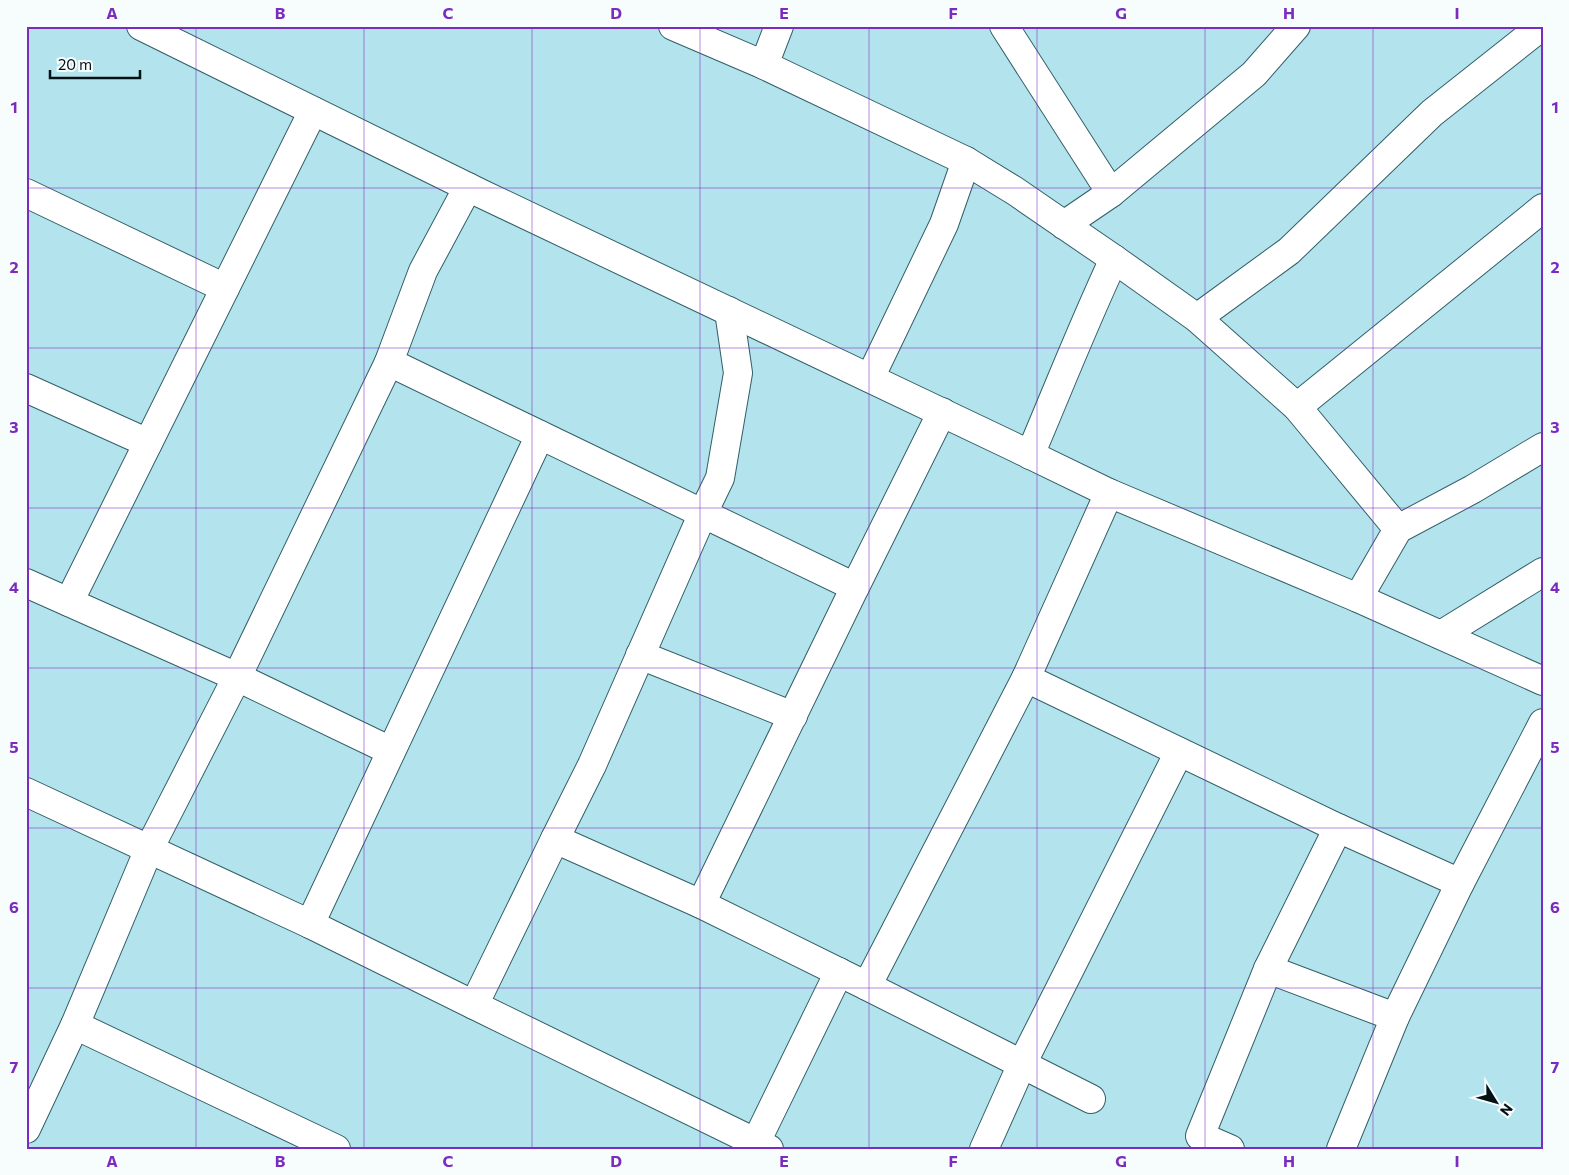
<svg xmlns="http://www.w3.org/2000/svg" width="1569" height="1175" viewBox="0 0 1569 1175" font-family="Commissioner,sans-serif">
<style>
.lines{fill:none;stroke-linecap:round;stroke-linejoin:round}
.street-casing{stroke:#325f68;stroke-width:30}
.street{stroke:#fff;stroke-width:28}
.grid{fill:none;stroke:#7b2cbf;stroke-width:1;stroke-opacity:0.55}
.neatline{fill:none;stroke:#7b2cbf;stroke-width:2}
.grid-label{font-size:16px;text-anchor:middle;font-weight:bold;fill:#7b2cbf}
</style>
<rect width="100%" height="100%" fill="#b3e4ee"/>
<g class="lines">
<g class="street-casing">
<g id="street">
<path d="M141 26 482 194 1008 444 1109 493 1358 598 1543 681"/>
<path d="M673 26 764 65 966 161 1015 191 1114 259 1197 318 1297 407"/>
<path d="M1004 26 1111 193"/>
<path d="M764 65 779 26"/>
<path d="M468 187 423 271 389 362 855 587 942 412"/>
<path d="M26 193 225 288"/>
<path d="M1064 225 1111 193 1254 74 1296 26"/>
<path d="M729 311 738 373 720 478 703 513 592 765 555 839 701 904 867 986"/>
<path d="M1197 318 1289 251 1432 113 1542 26"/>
<path d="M870 378 944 224 966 161"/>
<path d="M26 388 148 443"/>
<path d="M1030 455C1058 389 1084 323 1114 259"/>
<path d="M1109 493 1026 678 1338 828 1460 883"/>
<path d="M1398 529 1297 407 1543 208"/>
<path d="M26 583 237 677 391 751"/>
<path d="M1358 598 1398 529 1473 489 1543 447"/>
<path d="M69 602 313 111"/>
<path d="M1441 635 1543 572"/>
<path d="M640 655 793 716"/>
<path d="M1026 678 867 986 1091 1099"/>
<path d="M26 792 310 924 474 1005"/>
<path d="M555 839 474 1005 769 1149"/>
<path d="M701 904 855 587"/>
<path d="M310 924 540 435"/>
<path d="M1268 969 1395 1017"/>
<path d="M75 1025 336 1149"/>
<path d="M26 1129 75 1025 149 849 237 677 389 362"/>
<path d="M756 1142 839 972"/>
<path d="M984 1149 1022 1064 1179 752"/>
<path d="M1230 1149 1200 1136 1268 969 1338 828"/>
<path d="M1341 1149 1395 1017 1460 883 1543 723"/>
</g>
</g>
<use href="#street" class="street"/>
</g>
<path class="grid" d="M196 26V1149M364 26V1149M532 26V1149M700 26V1149M869 26V1149M1037 26V1149M1205 26V1149M1373 26V1149M26 188H1543M26 348H1543M26 508H1543M26 668H1543M26 828H1543M26 988H1543"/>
<rect width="1569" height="1175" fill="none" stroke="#f7fcfd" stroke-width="55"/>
<g transform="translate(1496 1102) rotate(127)" stroke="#f7fcfd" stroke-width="4" paint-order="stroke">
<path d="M0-4L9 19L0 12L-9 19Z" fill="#011115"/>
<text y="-8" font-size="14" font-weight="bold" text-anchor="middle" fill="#011115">N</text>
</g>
<path d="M50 70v8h90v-8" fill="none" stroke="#011115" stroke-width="2.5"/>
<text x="58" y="70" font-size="15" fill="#011115" stroke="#f7fcfd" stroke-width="4" paint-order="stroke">20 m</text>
<rect x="28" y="28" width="1514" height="1120" class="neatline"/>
<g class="grid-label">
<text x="112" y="19">A</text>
<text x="280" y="19">B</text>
<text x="448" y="19">C</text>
<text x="616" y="19">D</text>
<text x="784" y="19">E</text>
<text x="953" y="19">F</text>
<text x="1121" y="19">G</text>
<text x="1289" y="19">H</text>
<text x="1457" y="19">I</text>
<text x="14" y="113">1</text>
<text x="1555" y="113">1</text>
<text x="14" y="273">2</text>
<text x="1555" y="273">2</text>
<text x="14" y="433">3</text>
<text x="1555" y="433">3</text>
<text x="14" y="593">4</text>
<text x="1555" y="593">4</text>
<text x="14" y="753">5</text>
<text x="1555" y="753">5</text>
<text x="14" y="913">6</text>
<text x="1555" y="913">6</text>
<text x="14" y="1073">7</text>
<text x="1555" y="1073">7</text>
<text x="112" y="1167">A</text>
<text x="280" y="1167">B</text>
<text x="448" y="1167">C</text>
<text x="616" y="1167">D</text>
<text x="784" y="1167">E</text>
<text x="953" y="1167">F</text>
<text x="1121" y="1167">G</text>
<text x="1289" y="1167">H</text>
<text x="1457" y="1167">I</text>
</g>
</svg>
